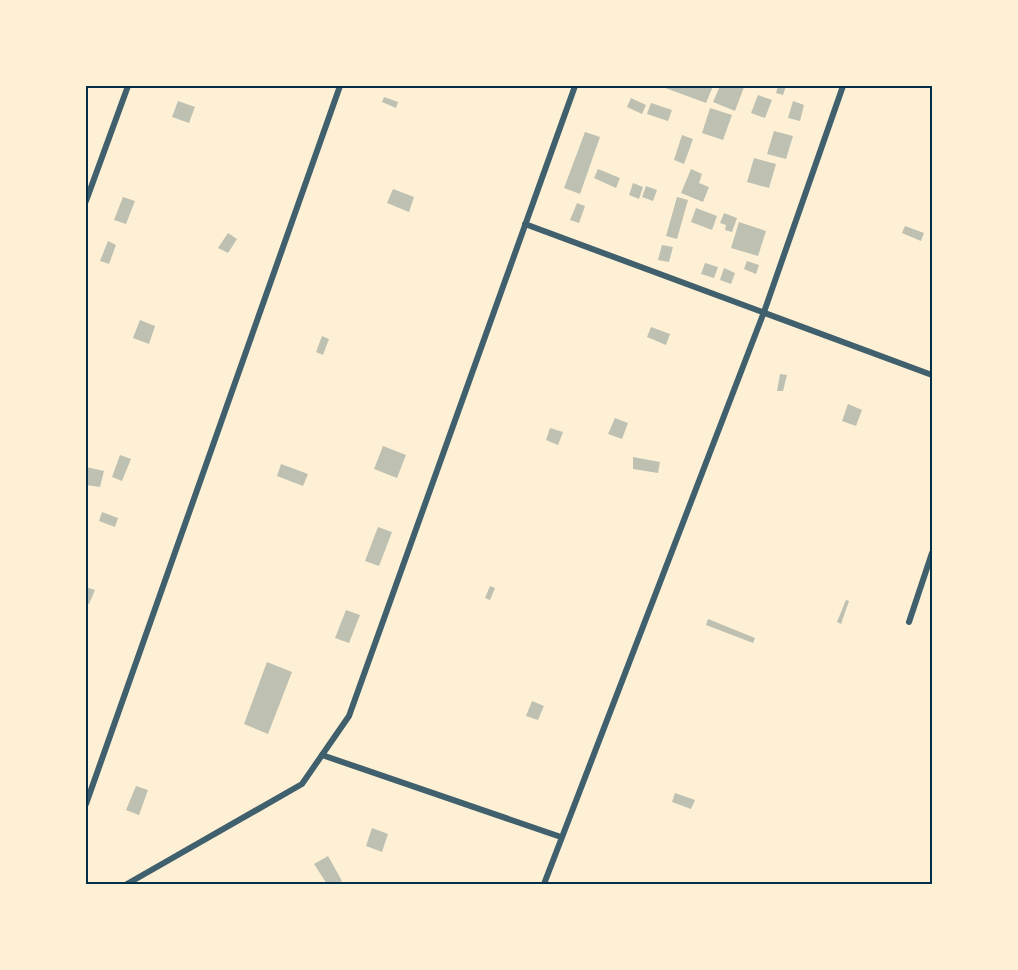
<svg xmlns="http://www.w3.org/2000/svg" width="1018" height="970" viewBox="0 0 1018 970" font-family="Manrope,sans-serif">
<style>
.building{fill:#bec0b2}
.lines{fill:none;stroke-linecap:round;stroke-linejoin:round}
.minor{stroke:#3f606c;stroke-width:6}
.neatline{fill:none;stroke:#003049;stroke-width:2}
</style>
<rect width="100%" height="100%" fill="#fdf0d5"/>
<g class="building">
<path d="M660 86H713L706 103Z"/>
<path d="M720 86 744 87 735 111 713 102Z"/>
<path d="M778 86H786L783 95 776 93Z"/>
<path d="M758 95 772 100 765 118 751 113Z"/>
<path d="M384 97 398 102 396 108 382 102Z"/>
<path d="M631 98 646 105 642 114 627 107Z"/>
<path d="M178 101 195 107 189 123 172 117Z"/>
<path d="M793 101 804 105 800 121 788 118Z"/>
<path d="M651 103 672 110 668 121 647 114Z"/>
<path d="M710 108 732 115 723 140 702 133Z"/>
<path d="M774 131 793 136 786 159 767 154Z"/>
<path d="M585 132 600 137 580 194 564 188Z"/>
<path d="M682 135 693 139 684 164 674 160Z"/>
<path d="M754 158 776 164 769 188 747 182Z"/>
<path d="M598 169 620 178 616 188 594 178Z"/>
<path d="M691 169 702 174 699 183 709 187 703 202 681 193Z"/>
<path d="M633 183 643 187 639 199 629 195Z"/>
<path d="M646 186 657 190 653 201 642 197Z"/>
<path d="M393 189 414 197 409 212 387 203Z"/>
<path d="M123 197 135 201 126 224 114 220Z"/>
<path d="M677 197 688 200 677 239 666 236Z"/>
<path d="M577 203 585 206 579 223 570 220Z"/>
<path d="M696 208 717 216 712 230 691 222Z"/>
<path d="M724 213 737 218 732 232 725 230 726 225 720 223Z"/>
<path d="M739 222 766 231 758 256 731 248Z"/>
<path d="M905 226 924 233 921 241 902 233Z"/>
<path d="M228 233 237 239 228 253 218 248Z"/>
<path d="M108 241 116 245 109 264 100 261Z"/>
<path d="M662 245 673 247 669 262 658 260Z"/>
<path d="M747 261 759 265 756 274 744 269Z"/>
<path d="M705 263 718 267 714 278 701 274Z"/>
<path d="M724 268 735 273 731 284 720 280Z"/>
<path d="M140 320 155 326 149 344 133 338Z"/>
<path d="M651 327 670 334 666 345 647 337Z"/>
<path d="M322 336 329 339 323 355 316 352Z"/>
<path d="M780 374 787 375 783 391H777Z"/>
<path d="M848 404 862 410 856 426 842 421Z"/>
<path d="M615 418 628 423 622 439 608 434Z"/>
<path d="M550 428 563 432 558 445 546 440Z"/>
<path d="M383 446 406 455 397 478 374 469Z"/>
<path d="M120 455 131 459 122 481 112 477Z"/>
<path d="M633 457 660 462 658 473 633 469Z"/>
<path d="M281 464 308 474 303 486 277 476Z"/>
<path d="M86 467 104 471 100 487 86 485Z"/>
<path d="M102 512 118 518 115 527 99 521Z"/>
<path d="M378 527 392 532 379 566 365 561Z"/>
<path d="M490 586 495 588 490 600 485 598Z"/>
<path d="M86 587 95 590 89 604 86 603Z"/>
<path d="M846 600 849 601 841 624 837 622Z"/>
<path d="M346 610 360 615 349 643 335 638Z"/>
<path d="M708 619 755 638 753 643 706 625Z"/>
<path d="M267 662 292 672 268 734 244 724Z"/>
<path d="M532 701 544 706 538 720 526 716Z"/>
<path d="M136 786 148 790 139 815 126 810Z"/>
<path d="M675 793 695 800 691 809 672 802Z"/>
<path d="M372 828 388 834 382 852 366 846Z"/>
<path d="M328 856 342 881 336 884H327L314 864Z"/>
</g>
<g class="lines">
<g class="minor">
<path d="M86 201 128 86"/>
<path d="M525 224 932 375"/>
<path d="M909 622 932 553"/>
<path d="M322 755 561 837"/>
<path d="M86 804 340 86"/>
<path d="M127 884 302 784 349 716 575 86"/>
<path d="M544 884 764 312 843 86"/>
</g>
</g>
<rect width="1018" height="970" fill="none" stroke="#fdf0d5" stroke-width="174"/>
<rect x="87" y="87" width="844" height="796" class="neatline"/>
</svg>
